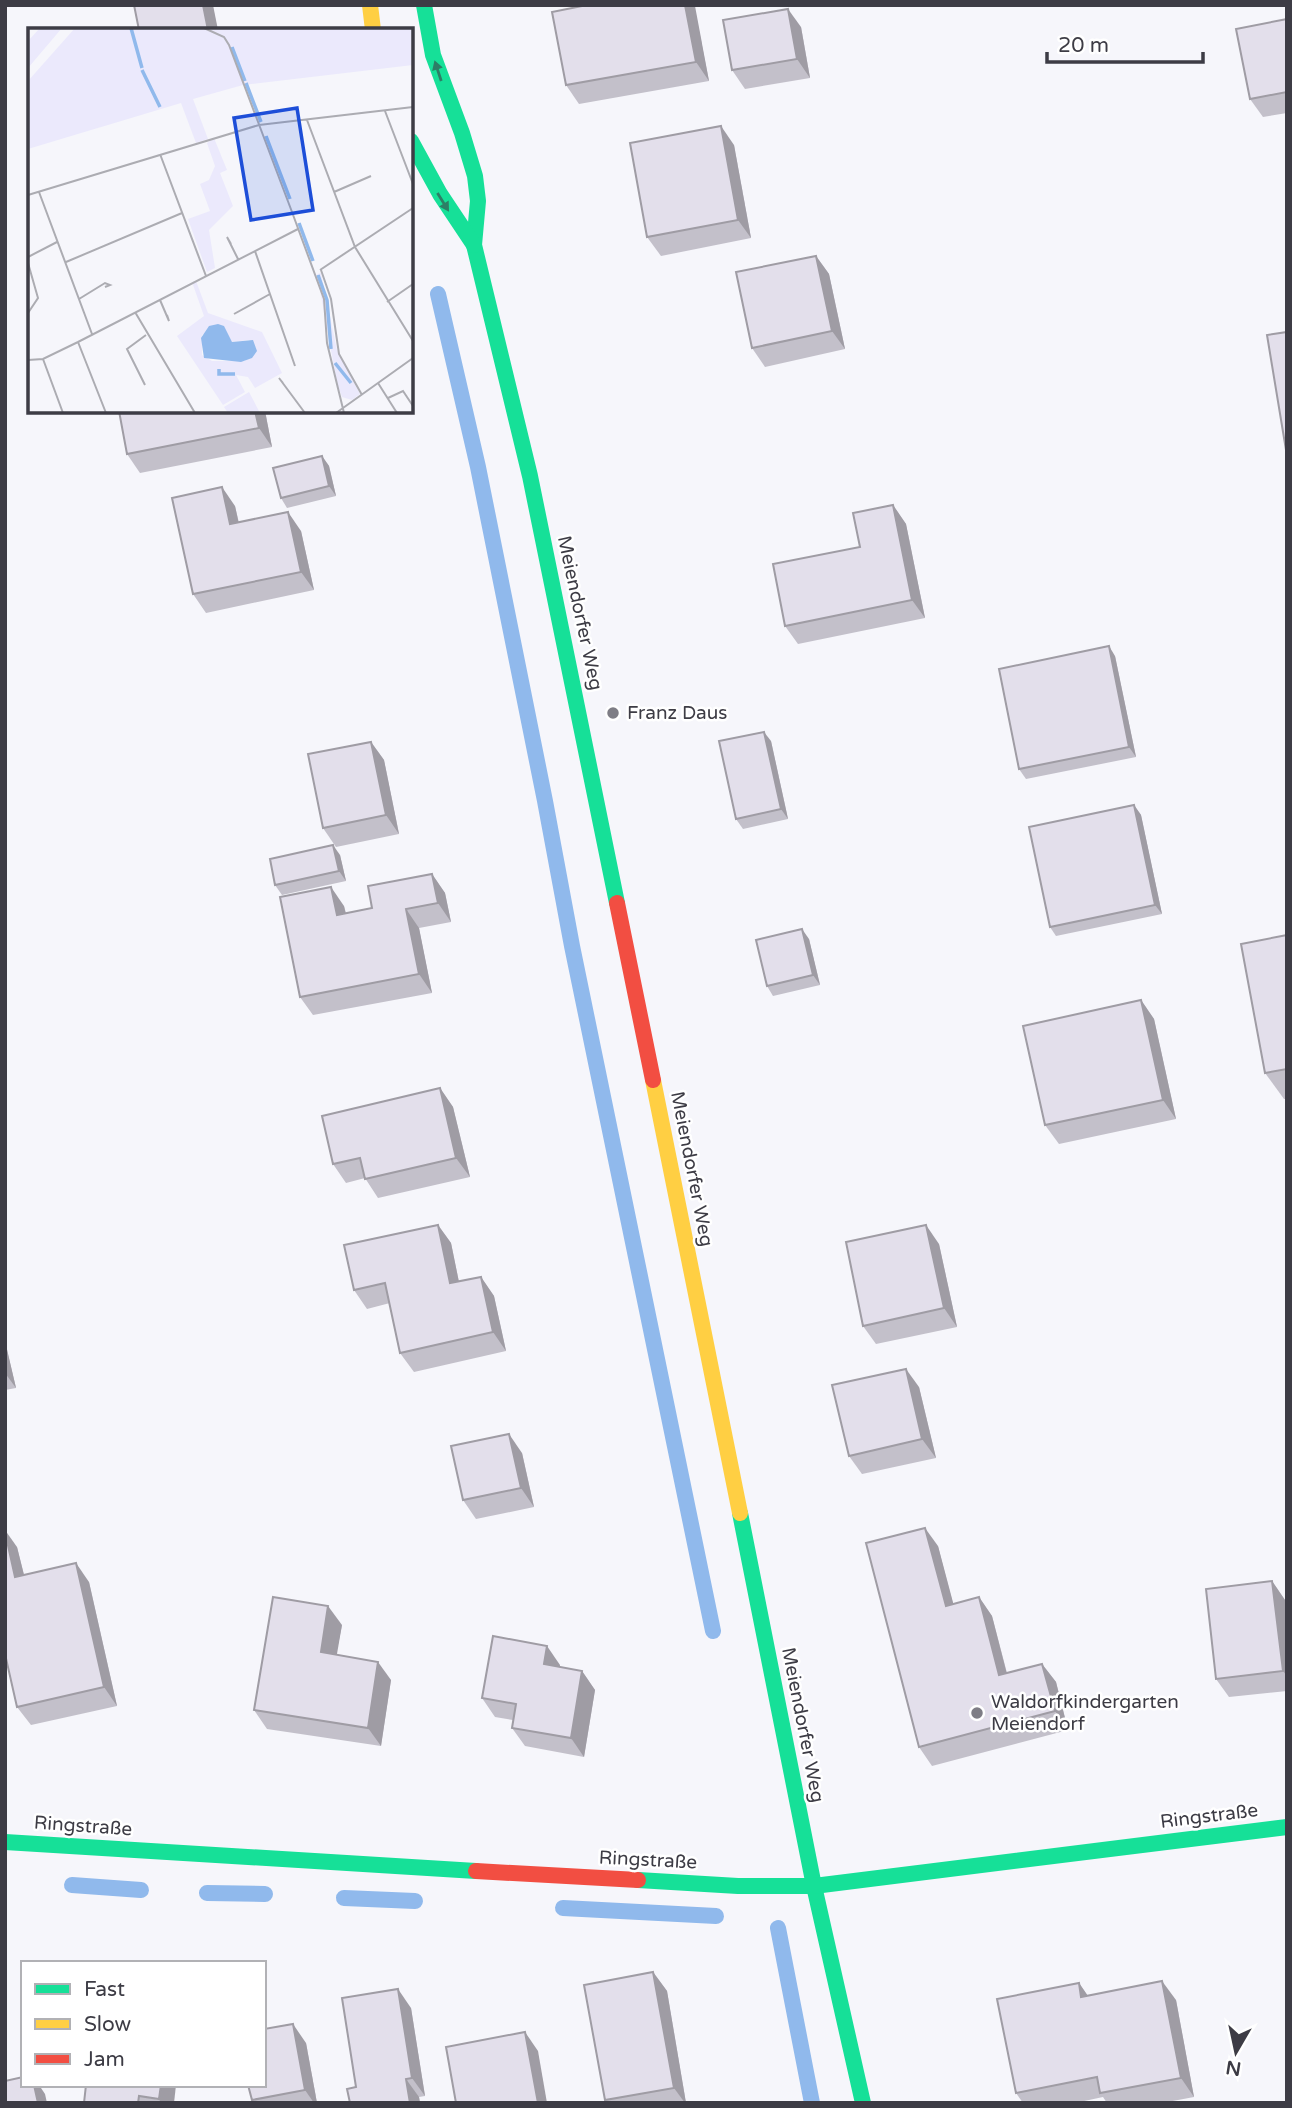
<svg xmlns="http://www.w3.org/2000/svg" width="1292" height="2108" viewBox="0 0 1292 2108" font-family="'Varela Round',sans-serif">
<style>
.lines{fill:none;stroke-linecap:round;stroke-linejoin:round}
.stream{stroke:#90b9ec;stroke-width:16}
.fast{stroke:#16e098;stroke-width:16}
.slow{stroke:#ffcf43;stroke-width:16}
.jam{stroke:#f24e42;stroke-width:16}
.wall{fill:#c3c0ca}
.shaded-wall{fill:#9f9ca4}
.building{fill:#e3dfeb;stroke:#9f9ca4;stroke-width:2}
.oneway{fill:#2d7e66}
.poi-dot{fill:#7e7d85;stroke:#fff;stroke-width:2.5}
.labels{text-anchor:middle;dominant-baseline:central;stroke-width:5;stroke-linejoin:round;paint-order:stroke}
.street-label{font-size:19px;fill:#3d3c45;stroke:#fff}
.poi-label{font-size:19px;fill:#3d3c45;stroke:#fff;text-anchor:start}
.inset-river{fill:none;stroke:#90b9ec;stroke-width:3.5}
.inset-road{fill:none;stroke:#acacb2;stroke-width:2}
.view{fill:#1d4ed8;fill-opacity:0.15;stroke:#1d4ed8;stroke-width:3.5}
.inset-edge{fill:none;stroke:#3d3c45;stroke-width:3.5}
</style>
<rect width="100%" height="100%" fill="#f6f6fb"/>
<g class="lines">
<g class="stream">
<path d="M438 294 478 467 545 801 572 946 713 1631"/>
<path d="M72 1885 141 1890"/>
<path d="M207 1893 265 1894"/>
<path d="M344 1898 415 1901"/>
<path d="M563 1908 716 1916"/>
<path d="M778 1928 812 2103"/>
</g>
<g class="fast">
<path d="M424 5 433 55 462 133 475 176 478 201 474 245 530 476 617 903"/>
<path d="M411 141 440 194 474 245"/>
<path d="M740 1513 814 1886 863 2103"/>
<path d="M5 1842 476 1871"/>
<path d="M638 1880 738 1886H814L1287 1827"/>
</g>
<g class="slow">
<path d="M370 5 373 30"/>
<path d="M653 1080 740 1513"/>
</g>
<g class="jam">
<path d="M617 903 653 1080"/>
<path d="M476 1871 638 1880"/>
</g>
</g>
<g class="wall">
<path d="M587 5H694L709 81 579 104 566 85Z"/>
<path d="M1287 19V113L1263 117 1250 99Z"/>
<path d="M801 27 810 78 745 89 732 70Z"/>
<path d="M734 145 751 238 661 256 647 237Z"/>
<path d="M816 256 829 274 845 349 765 367 752 348Z"/>
<path d="M265 411 272 447 140 473 127 454Z"/>
<path d="M322 456 329 466 336 496 287 508 281 498Z"/>
<path d="M893 505 906 524 925 618 798 644 785 626 860 547Z"/>
<path d="M235 506 239 523 301 531 314 590 206 613 193 594Z"/>
<path d="M1115 656 1136 757 1026 779 1019 769Z"/>
<path d="M771 741 788 819 743 829 736 819Z"/>
<path d="M371 742 384 760 399 834 336 847 323 828Z"/>
<path d="M1134 805 1141 815 1162 914 1056 936 1050 927Z"/>
<path d="M340 855 346 881 282 895 275 885Z"/>
<path d="M432 874 445 893 451 922 419 928 432 993 313 1015 300 997 344 906 346 913 372 908Z"/>
<path d="M1287 935V1099H1284L1265 1073Z"/>
<path d="M809 939 820 985 773 996 767 986Z"/>
<path d="M1141 1000 1154 1019 1176 1119 1059 1144 1045 1125Z"/>
<path d="M440 1088 453 1107 470 1177 378 1198 365 1178 346 1183 333 1164Z"/>
<path d="M438 1225 451 1243 459 1282 481 1277 494 1296 506 1351 414 1372 400 1353 390 1303 367 1309 354 1290Z"/>
<path d="M939 1244 957 1327 876 1344 863 1326Z"/>
<path d="M5 1341 16 1388 5 1390Z"/>
<path d="M919 1387 936 1458 862 1474 849 1456Z"/>
<path d="M522 1453 534 1507 476 1519 463 1500Z"/>
<path d="M938 1546 953 1604 979 1597 992 1616 1007 1673 1042 1664 1056 1682 1068 1730 932 1766 919 1747Z"/>
<path d="M17 1547 24 1575 89 1582 117 1706 31 1725 17 1707Z"/>
<path d="M1272 1581 1285 1600 1287 1613V1691L1229 1697 1216 1679Z"/>
<path d="M342 1625 336 1655 391 1680 381 1746 267 1729 254 1710Z"/>
<path d="M560 1665V1667L582 1671 595 1690 584 1757 525 1746 512 1728 513 1720 495 1717 482 1698Z"/>
<path d="M653 1972 667 1991 686 2103H607L605 2100Z"/>
<path d="M1079 1983 1088 1996 1176 2000 1194 2097 1162 2103H1107L1103 2097 1075 2103H1023L1016 2093Z"/>
<path d="M411 2008 425 2096 419 2097 420 2103H350L356 2087Z"/>
<path d="M306 2043 317 2103H254L252 2100Z"/>
<path d="M86 2085 174 2103H84Z"/>
</g>
<g class="shaded-wall">
<path d="M203 5H213L218 30H208Z"/>
<path d="M685 5H694L695 6 709 81 696 62Z"/>
<path d="M788 9 801 27 810 78 797 59Z"/>
<path d="M721 126 734 145 751 238 738 220Z"/>
<path d="M816 256 829 274 845 349 832 331Z"/>
<path d="M255 411H265L272 447 259 428Z"/>
<path d="M322 456 329 466 336 496 329 486Z"/>
<path d="M222 487 235 506 243 543 230 524Z"/>
<path d="M893 505 906 524 925 618 912 600Z"/>
<path d="M288 512 301 531 314 590 301 572Z"/>
<path d="M1109 646 1115 656 1136 757 1129 747Z"/>
<path d="M764 732 771 741 788 819 781 809Z"/>
<path d="M371 742 384 760 399 834 386 815Z"/>
<path d="M1134 805 1141 815 1162 914 1155 905Z"/>
<path d="M333 845 340 855 346 881 339 871Z"/>
<path d="M432 874 445 893 451 922 438 903Z"/>
<path d="M331 887 344 906 350 934 337 915Z"/>
<path d="M406 909 419 928 432 993 419 974Z"/>
<path d="M802 929 809 939 820 985 813 975Z"/>
<path d="M1141 1000 1154 1019 1176 1119 1163 1100Z"/>
<path d="M440 1088 453 1107 470 1177 456 1158Z"/>
<path d="M438 1225 451 1243 463 1302 450 1283Z"/>
<path d="M926 1225 939 1244 957 1327 944 1308Z"/>
<path d="M481 1277 494 1296 506 1351 493 1332Z"/>
<path d="M5 1341 16 1388 5 1373Z"/>
<path d="M906 1369 919 1387 936 1458 922 1439Z"/>
<path d="M509 1434 522 1453 534 1507 521 1488Z"/>
<path d="M925 1528 938 1546 959 1625 946 1606Z"/>
<path d="M5 1530 17 1547 29 1595 15 1577Z"/>
<path d="M76 1563 89 1582 117 1706 104 1687Z"/>
<path d="M1272 1581 1285 1600 1287 1613V1676L1283 1671Z"/>
<path d="M979 1597 992 1616 1012 1694 999 1675Z"/>
<path d="M328 1606 342 1625 334 1671 321 1652Z"/>
<path d="M547 1646 560 1665 557 1683 544 1664Z"/>
<path d="M378 1662 391 1680 381 1746 368 1728Z"/>
<path d="M1042 1664 1056 1682 1068 1730 1055 1711Z"/>
<path d="M582 1671 595 1690 584 1757 571 1738Z"/>
<path d="M653 1972 667 1991 686 2103H685L674 2088Z"/>
<path d="M1162 1981 1176 2000 1194 2097 1181 2078Z"/>
<path d="M1079 1983 1092 2002 1081 1997Z"/>
<path d="M398 1989 411 2008 425 2096 412 2078Z"/>
<path d="M293 2024 306 2043 317 2103H314L305 2090Z"/>
<path d="M525 2032 538 2051 547 2103H538Z"/>
<path d="M406 2079 419 2097 420 2103H410Z"/>
<path d="M34 2085H39L45 2094 47 2103H38Z"/>
<path d="M161 2085H176L174 2103H161L159 2099Z"/>
</g>
<g class="building">
<path d="M134 5H203L208 30H139Z"/>
<path d="M587 5H685L696 62 566 85 552 12Z"/>
<path d="M788 9 797 59 732 70 723 20Z"/>
<path d="M1287 19V92L1250 99 1236 29Z"/>
<path d="M721 126 738 220 647 237 630 143Z"/>
<path d="M816 256 832 331 752 348 736 272Z"/>
<path d="M1287 332V456L1267 335Z"/>
<path d="M119 411H255L259 428 127 454Z"/>
<path d="M322 456 329 486 281 498 273 468Z"/>
<path d="M222 487 230 524 288 512 301 572 193 594 172 498Z"/>
<path d="M893 505 912 600 785 626 773 564 860 547 853 513Z"/>
<path d="M1109 646 1129 747 1019 769 999 669Z"/>
<path d="M764 732 781 809 736 819 719 741Z"/>
<path d="M371 742 386 815 323 828 308 754Z"/>
<path d="M1134 805 1155 905 1050 927 1029 827Z"/>
<path d="M333 845 339 871 275 885 270 859Z"/>
<path d="M432 874 438 903 406 909 419 974 300 997 280 897 331 887 337 915 372 908 368 886Z"/>
<path d="M802 929 813 975 767 986 756 940Z"/>
<path d="M1287 935V1069L1265 1073 1241 944Z"/>
<path d="M1141 1000 1163 1100 1045 1125 1023 1026Z"/>
<path d="M440 1088 456 1158 365 1179 360 1158 333 1164 322 1116Z"/>
<path d="M438 1225 450 1283 481 1277 493 1332 400 1353 385 1283 354 1290 344 1245Z"/>
<path d="M926 1225 944 1308 863 1326 846 1242Z"/>
<path d="M906 1369 922 1439 849 1456 832 1385Z"/>
<path d="M509 1434 521 1488 463 1500 451 1446Z"/>
<path d="M925 1528 946 1606 979 1597 999 1675 1042 1664 1055 1711 919 1747 866 1543Z"/>
<path d="M5 1532 15 1577 76 1563 104 1687 17 1707 5 1654Z"/>
<path d="M1272 1581 1283 1671 1216 1679 1206 1589Z"/>
<path d="M273 1597 328 1606 321 1652 378 1662 368 1728 254 1710Z"/>
<path d="M493 1636 547 1646 544 1664 582 1671 571 1738 512 1728 516 1704 482 1698Z"/>
<path d="M653 1972 674 2088 605 2100 584 1985Z"/>
<path d="M1162 1981 1181 2078 1100 2093 1097 2077 1016 2093 997 1999 1079 1983 1081 1997Z"/>
<path d="M398 1989 412 2078 406 2079 410 2103H350L347 2089 356 2087 342 1998Z"/>
<path d="M293 2024 305 2090 252 2100 248 2085H264V2029Z"/>
<path d="M525 2032 538 2103H456L446 2047Z"/>
<path d="M23 2077V2085H34L38 2103H5V2081Z"/>
<path d="M86 2085H161L159 2099 139 2096 138 2103H84Z"/>
</g>
<defs><path id="oneway-solid" d="M-6-.8H1V-3.2L6.5 0L1 3.2V.8H-6Z" transform="scale(1.75)"/></defs>
<g class="oneway">
<use href="#oneway-solid" transform="translate(438 71) rotate(-108)"/>
<use href="#oneway-solid" transform="translate(443 202) rotate(58)"/>
</g>
<g class="poi-dot">
<circle cx="613" cy="713" r="7"/>
<circle cx="977" cy="1713" r="7"/>
</g>
<g class="labels">
<g class="street-label">
<text transform="translate(580 613) rotate(78)">Meiendorfer Weg</text>
<text transform="translate(692 1169) rotate(79)">Meiendorfer Weg</text>
<text transform="translate(803 1725) rotate(79)">Meiendorfer Weg</text>
<text transform="translate(1209 1816) rotate(-7)">Ringstraße</text>
<text transform="translate(83 1826) rotate(4)">Ringstraße</text>
<text transform="translate(648 1860) rotate(3)">Ringstraße</text>
</g>
<g class="poi-label">
<text x="627" y="713">Franz Daus</text>
<text x="991" y="1702">Waldorfkindergarten<tspan x="991" dy="22">Meiendorf</tspan></text>
</g>
</g>
<g transform="translate(28 28)">
<rect width="385" height="385" fill="#f6f6fb"/>
<path d="M12 0H34L0 40V13ZM47 0H385V37L215 57 165 71 180 111 168 115 153 75 0 121V53ZM186 110 199 142 192 145 205 178 181 202 187 240 179 244 160 191 182 183 172 156 181 152 187 138 179 115ZM293 245 309 322 332 366 324 372 314 369 309 355 289 246ZM168 253 180 285 234 304 254 345 227 360 220 349 208 347 217 364 195 377 149 308 176 288 164 254ZM192 297 204 314 221 312 228 320 217 333H184L174 327V307ZM221 364 232 385H200L196 379Z" fill="#ebe9fc" fill-rule="evenodd"/>
<path d="M190 296 196 298 204 314 225 312 229 323 224 330 213 334 176 330 173 310 181 298Z" fill="#90b9ec"/>
<path class="inset-river" d="M103 0 114 40M204 19 217 53M114 42 132 79M218 55 233 94M238 108 262 171M271 195 285 233M290 247 299 272 303 321M307 335 323 355M191 341V346H207"/>
<path class="inset-road" d="M176 0 196 9 201 17 264 184 296 271 299 315 316 385M357 83 385 156M279 92 327 219 385 313M132 126 178 248M11 164 64 306M306 164 343 148M0 167 231 97 385 79M203 216 199 209 210 231M227 223 267 338M0 229 29 214M38 234 154 185M0 235 10 270 0 285M292 242 385 180M293 242 303 271 311 326 334 367M51 271 77 255 82 257 77 259M132 272 141 293 139 287M359 274 385 256M107 284 167 385M206 286 242 266M50 314 78 385M15 331 35 385M0 332 15 331 50 314 270 201M255 355 251 350 277 385M350 355 369 385M117 357 99 321 118 307M360 370 375 363 385 378M308 385 385 330"/>
<path class="view" d="M269 80 285 182 223 192 206 90Z"/>
<rect width="385" height="385" class="inset-edge"/>
</g>
<rect width="1292" height="2108" fill="none" stroke="#3d3c45" stroke-width="14"/>
<rect x="21" y="1961" width="245" height="126" fill="#ffffff" stroke="#b1b1b5" stroke-width="2"/>
<rect x="35" y="1984" width="35" height="10" fill="#16e098" stroke="#b1b1b5" stroke-width="2"/>
<text x="84" y="1996" font-size="21" fill="#3d3c45">Fast</text>
<rect x="35" y="2019" width="35" height="10" fill="#ffcf43" stroke="#b1b1b5" stroke-width="2"/>
<text x="84" y="2031" font-size="21" fill="#3d3c45">Slow</text>
<rect x="35" y="2054" width="35" height="10" fill="#f24e42" stroke="#b1b1b5" stroke-width="2"/>
<text x="84" y="2066" font-size="21" fill="#3d3c45">Jam</text>
<g transform="translate(1236 2052) rotate(189)" stroke="#ffffff" stroke-width="5" paint-order="stroke">
<path d="M0-5L12 26L0 18L-12 26Z" fill="#3d3c45"/>
<text y="-10" font-size="19" font-weight="bold" text-anchor="middle" fill="#3d3c45">N</text>
</g>
<path d="M1047 52v10h156v-10" fill="none" stroke="#3d3c45" stroke-width="3.5"/>
<text x="1058" y="52" font-size="21" fill="#3d3c45" stroke="#ffffff" stroke-width="5" paint-order="stroke">20 m</text>
</svg>
